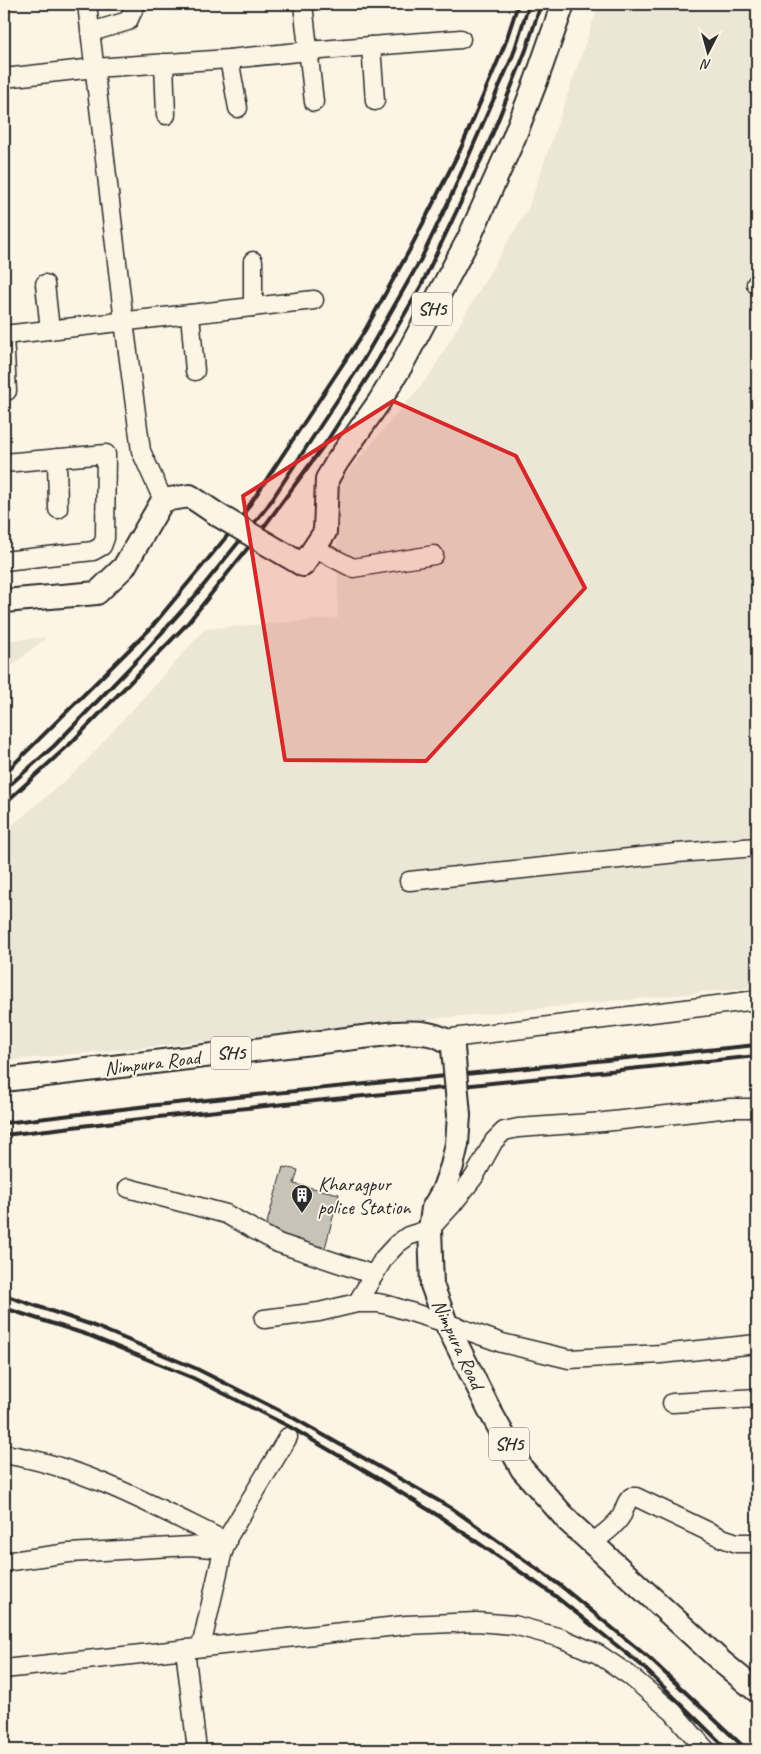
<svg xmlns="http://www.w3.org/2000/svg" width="761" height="1754" viewBox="0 0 761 1754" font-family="Caveat,sans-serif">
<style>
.built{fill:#ece6d7}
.building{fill:#c8c3b7;stroke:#2b2b2b}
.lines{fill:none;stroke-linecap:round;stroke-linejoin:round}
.minor-casing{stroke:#2b2b2b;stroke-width:21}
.major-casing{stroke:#2b2b2b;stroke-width:26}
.minor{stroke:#fcf5e5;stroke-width:18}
.major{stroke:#fcf5e5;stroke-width:22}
.rail{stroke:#2b2b2b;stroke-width:4}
.major-bridge-casing{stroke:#2b2b2b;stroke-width:26;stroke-linecap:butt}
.major-bridge{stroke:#fcf5e5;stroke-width:22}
.marked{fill:#d62828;fill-opacity:0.2;stroke:#d62828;stroke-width:4;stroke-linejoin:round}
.labels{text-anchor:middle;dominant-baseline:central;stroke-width:4;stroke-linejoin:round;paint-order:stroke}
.shield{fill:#fcf5e5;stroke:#6a6863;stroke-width:1}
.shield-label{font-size:19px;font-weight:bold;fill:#2b2b2b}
.street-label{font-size:20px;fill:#2b2b2b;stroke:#fcf5e5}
.poi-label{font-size:20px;fill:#2b2b2b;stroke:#fcf5e5;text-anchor:start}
</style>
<rect width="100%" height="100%" fill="#fcf5e5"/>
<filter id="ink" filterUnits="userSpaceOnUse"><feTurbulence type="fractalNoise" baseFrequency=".02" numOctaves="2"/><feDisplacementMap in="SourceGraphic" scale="10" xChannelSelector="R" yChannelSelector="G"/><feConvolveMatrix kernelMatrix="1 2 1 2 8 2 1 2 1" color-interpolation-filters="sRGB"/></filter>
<g filter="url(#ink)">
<g class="built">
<path d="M599 4H757V987L4 1061V832L79 769 205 629 338 618 336 486 429 376 529 206Z"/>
<path d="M47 637 4 672V641Z"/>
</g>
<path class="building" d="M283 1167 298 1170 294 1184 339 1194 325 1248 264 1233Z"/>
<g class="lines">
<g class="minor-casing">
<g id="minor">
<path d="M87 4 124 322 141 451 163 500"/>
<path d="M303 4 314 102"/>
<path d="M91 32 128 21 136 4"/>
<path d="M371 46 375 101"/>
<path d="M229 59 238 108"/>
<path d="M164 63 166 115"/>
<path d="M4 78 94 68 229 59 308 51 461 39"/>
<path d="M253 261V307"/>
<path d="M45 284 50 330"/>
<path d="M756 284H757"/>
<path d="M190 314 195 371"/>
<path d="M4 335 314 300"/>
<path d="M4 335 7 391"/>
<path d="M57 458 58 509"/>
<path d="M4 463 106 454 105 538 102 546 93 551 4 561"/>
<path d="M314 548 353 568 434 555"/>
<path d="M409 881 677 853 757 847"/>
<path d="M444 1039 757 1000"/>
<path d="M128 1188 226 1214 278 1243 374 1275"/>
<path d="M357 1303 384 1258 397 1244 408 1236 430 1229 452 1205 474 1177 494 1141 504 1131 518 1128 604 1122 730 1108H757"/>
<path d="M264 1319 319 1312 357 1303H378L388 1305 446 1323 502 1343 569 1359 661 1354 757 1344"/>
<path d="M672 1403 757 1398"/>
<path d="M4 1454C83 1466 156 1507 227 1542"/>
<path d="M592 1543C602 1535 615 1527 622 1515 625 1508 625 1503 631 1497H636L722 1538 737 1543H757"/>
<path d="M4 1562 69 1553 190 1546 224 1549"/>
<path d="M201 1647 222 1555 228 1537 288 1437"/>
<path d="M185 1649 197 1750"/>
<path d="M4 1669 406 1625 477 1622 514 1625 561 1638 598 1654 629 1675 673 1712 706 1750"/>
</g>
</g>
<g class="major-casing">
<g id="major">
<path d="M267 544 303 565 325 532 327 479 337 462 379 402 401 366 469 238 513 140 536 81 563 4"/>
<path d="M4 601 97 593 124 567 163 500 190 496 218 515"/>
<path d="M4 1080 396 1033C414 1032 442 1031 453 1048"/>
<path d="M459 1115 457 1144 452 1166 443 1191 433 1208 430 1229 432 1285 446 1323 490 1411 522 1469 569 1522 723 1663 757 1691"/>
</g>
</g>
<use href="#minor" class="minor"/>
<use href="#major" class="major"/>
<g class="rail">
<path d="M4 774 150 629 237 524 364 332 409 251 461 148 505 44 518 4"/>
<path d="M4 790 54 746 139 658 195 596 267 507 361 364 421 259 452 194 513 55 529 4"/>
<path d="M4 804 71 743 187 624 255 539 327 441 374 367 421 286 488 145 526 50 541 4"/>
<path d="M4 1123 156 1105 757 1045"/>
<path d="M4 1135 158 1117 757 1056"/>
<path d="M4 1295 92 1325 195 1368 290 1416 453 1509 561 1586 649 1658 747 1750"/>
<path d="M4 1308 88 1335 193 1378 290 1427 377 1478 442 1518 554 1595 641 1665 728 1750"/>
</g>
<g class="major-bridge-casing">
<g id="major-bridge">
<path d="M218 515 267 544"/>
<path d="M453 1048 459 1115"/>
</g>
</g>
<use href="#major-bridge" class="major-bridge"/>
</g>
</g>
<path class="marked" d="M393 401 516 456 585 588 426 761 285 760 243 496Z"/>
<defs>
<g id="building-pin" transform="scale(1.125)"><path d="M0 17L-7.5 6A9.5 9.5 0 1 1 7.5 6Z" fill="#2b2b2b" stroke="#fcf5e5"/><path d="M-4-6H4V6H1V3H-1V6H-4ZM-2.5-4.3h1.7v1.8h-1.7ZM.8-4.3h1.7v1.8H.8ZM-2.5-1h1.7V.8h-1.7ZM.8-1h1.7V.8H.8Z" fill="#fff"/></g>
</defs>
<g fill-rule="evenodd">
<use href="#building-pin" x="302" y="1195"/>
</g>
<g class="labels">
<g class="shield">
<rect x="412" y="292.5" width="40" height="33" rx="4"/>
<rect x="211" y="1036.5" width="40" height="33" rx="4"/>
<rect x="489" y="1427.5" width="40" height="33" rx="4"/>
</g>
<g class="shield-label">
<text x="432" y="309">SH5</text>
<text x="231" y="1053">SH5</text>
<text x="509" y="1444">SH5</text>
</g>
<g class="street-label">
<text transform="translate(152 1063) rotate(-7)">Nimpura Road</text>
<text transform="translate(458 1344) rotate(65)">Nimpura Road</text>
</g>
<g class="poi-label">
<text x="318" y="1184">Kharagpur<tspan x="318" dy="23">police Station</tspan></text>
</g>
</g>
<rect width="761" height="1754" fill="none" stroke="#fcf5e5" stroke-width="20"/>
<rect x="10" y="10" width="741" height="1734" fill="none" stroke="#2b2b2b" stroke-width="2" filter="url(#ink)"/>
<g transform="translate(708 52) rotate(186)" stroke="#fcf5e5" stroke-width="4" paint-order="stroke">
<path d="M0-4L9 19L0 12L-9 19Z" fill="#2b2b2b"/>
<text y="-8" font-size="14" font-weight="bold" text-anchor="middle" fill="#2b2b2b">N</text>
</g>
</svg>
